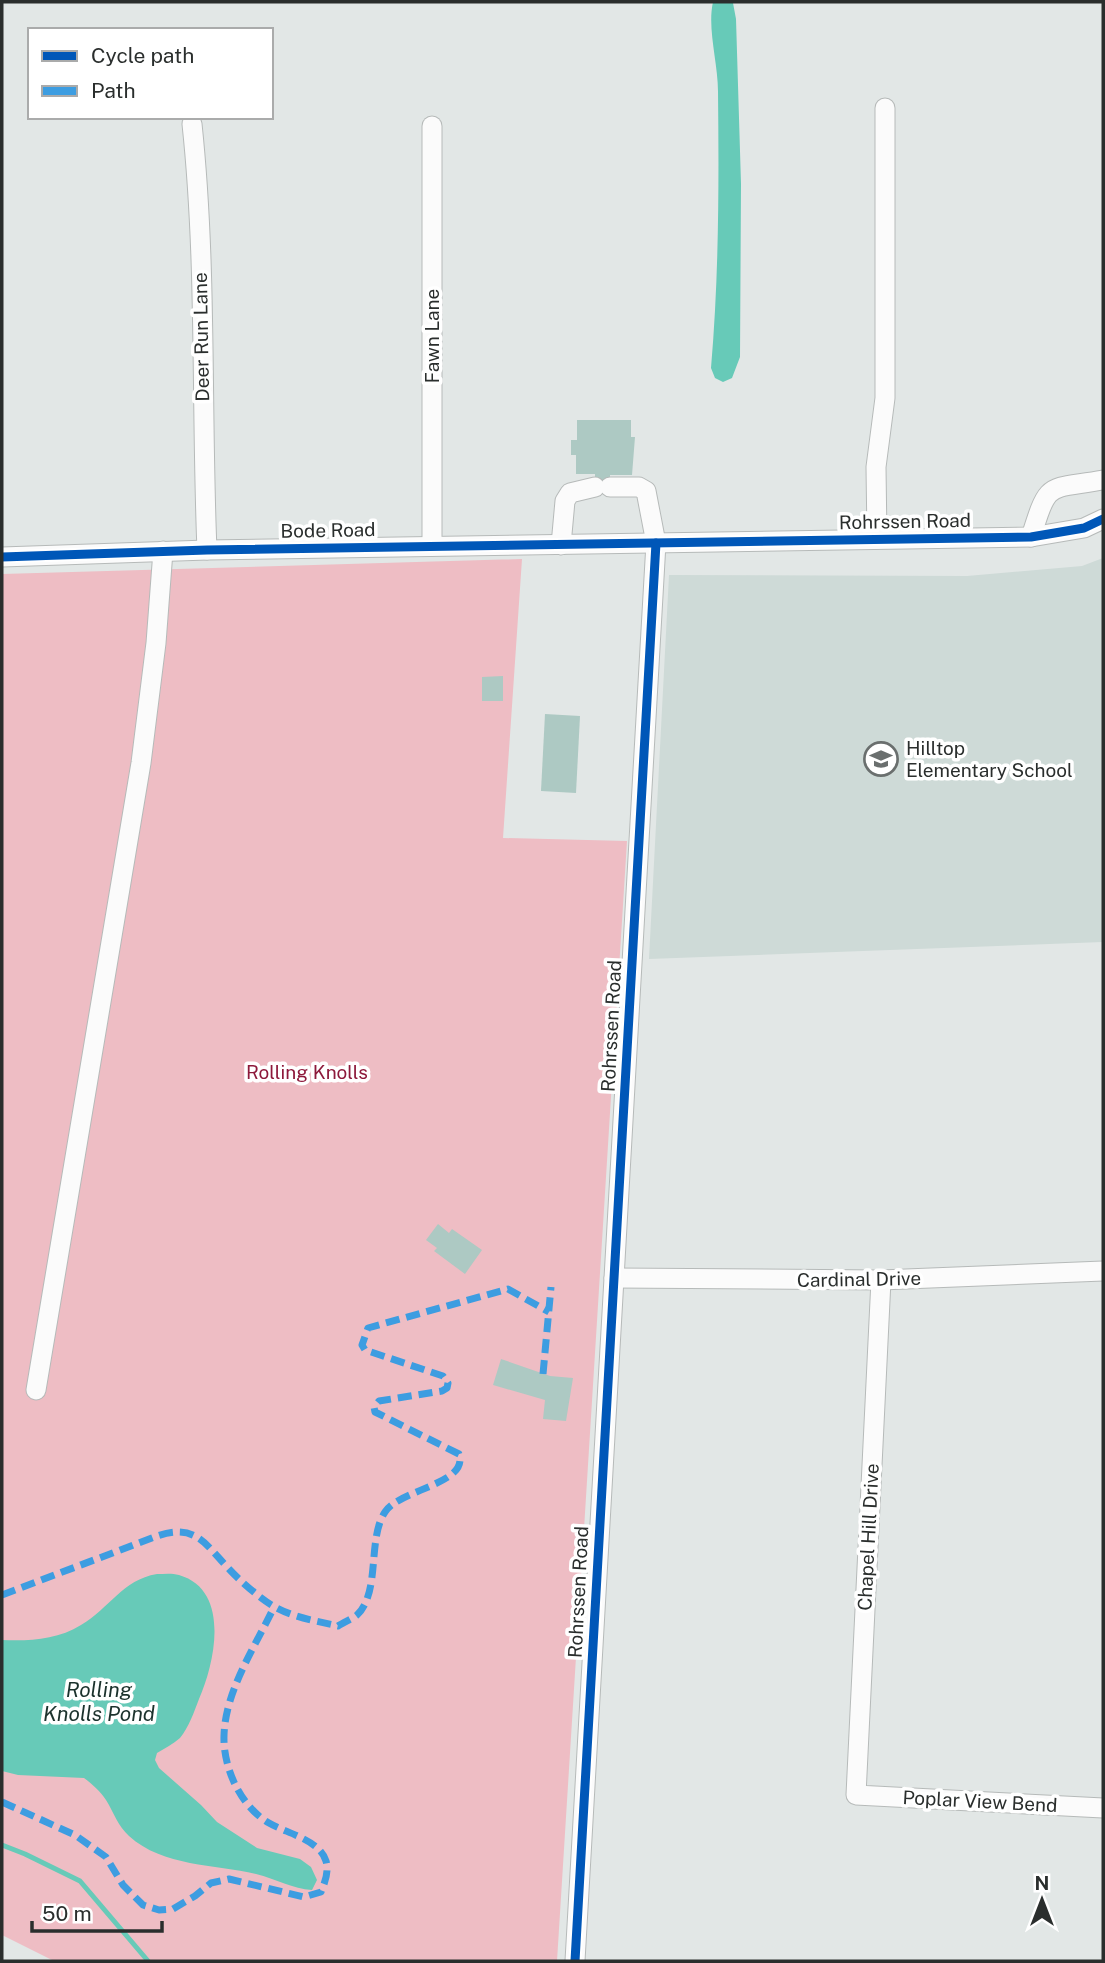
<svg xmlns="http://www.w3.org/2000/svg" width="1105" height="1963" viewBox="0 0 1105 1963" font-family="'Public Sans',sans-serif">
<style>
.built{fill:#cedad7}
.green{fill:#eebdc4}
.water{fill:#67cab8}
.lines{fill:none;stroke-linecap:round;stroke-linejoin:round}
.stream{stroke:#67cab8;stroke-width:5}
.building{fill:#adc9c3}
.minor-casing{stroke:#b6bab9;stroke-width:21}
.minor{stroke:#fbfbfb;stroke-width:19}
.quiet{stroke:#3d9de1;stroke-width:7;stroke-dasharray:14 7;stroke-linecap:butt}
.cycleway-casing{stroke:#fff;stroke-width:13}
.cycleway{stroke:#0057b8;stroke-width:9}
.labels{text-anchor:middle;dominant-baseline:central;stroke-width:7;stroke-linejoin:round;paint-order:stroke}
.street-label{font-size:19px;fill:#2a2e2d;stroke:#fff}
.poi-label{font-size:19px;fill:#2a2e2d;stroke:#fff;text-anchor:start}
.park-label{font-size:19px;fill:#8d193b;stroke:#fff}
.water-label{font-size:21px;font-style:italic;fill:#1c322d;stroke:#fff}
</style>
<rect width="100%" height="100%" fill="#e2e7e6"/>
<path class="built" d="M1103 558V942L649 959 669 575 967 576 1082 566Z"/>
<path class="green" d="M522 559 503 838 627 841 557 1961H54L2 1935V574Z"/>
<g class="water">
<path d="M713 2 733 3 736 19 741 184 740 357 732 378 723 382 715 378 711 368C719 276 719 184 718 91 718 63 707 28 713 2Z"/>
<path d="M157 1574C164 1574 172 1573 179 1575 231 1590 215 1663 199 1699 194 1712 189 1727 180 1738 173 1744 165 1748 157 1753L155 1760 159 1768 201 1805 217 1822 257 1848 300 1859 311 1867 317 1880 312 1890C293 1889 276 1879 256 1874 215 1864 163 1867 129 1836 118 1826 114 1813 106 1800 101 1792 92 1784 84 1778L18 1775 2 1771V1640C29 1641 57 1640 81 1625 110 1608 122 1580 157 1574Z"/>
</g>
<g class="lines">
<path class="stream" d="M2 1845 25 1854 80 1881 148 1961"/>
</g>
<g class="building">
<path d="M577 420H631V437H635L632 475H610V493H595V474H576V455H571V440H577Z"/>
<path d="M503 676V701H482V677Z"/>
<path d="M545 714 580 716 576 793 541 791Z"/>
<path d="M438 1224 449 1233 452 1229 482 1250 465 1274 434 1251 437 1248 426 1240Z"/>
<path d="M501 1359 550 1376 573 1378 566 1421 543 1419 545 1400 493 1385Z"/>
</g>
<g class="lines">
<g class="minor-casing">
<g id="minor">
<path d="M192 124C207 265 201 408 207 550"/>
<path d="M1031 537C1049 479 1047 490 1103 480"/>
<path d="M877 539 876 467 885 398V108"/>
<path d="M561 545 565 501 570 493 595 487"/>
<path d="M432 546V126"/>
<path d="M2 557 207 550 1031 537 1084 528 1103 519"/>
<path d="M614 1278 881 1280 1103 1271"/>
<path d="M881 1280 856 1795 1103 1808"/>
<path d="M36 1390 141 763 156 643 163 551"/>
<path d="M575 1961 656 543 646 491 639 487H610"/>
</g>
</g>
<use href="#minor" class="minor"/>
<g class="quiet">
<path d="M543 1374 551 1287"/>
<path d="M2 1595 157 1536C196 1523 205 1544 229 1569 240 1581 262 1600 275 1607 295 1618 317 1621 338 1626 344 1622 352 1619 357 1615 381 1592 367 1539 385 1512 400 1489 469 1484 459 1454L375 1412 374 1407 379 1401 442 1391 447 1388 448 1383 443 1376 365 1350 362 1345 368 1328 508 1289 549 1312"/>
<path d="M2 1802 75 1835 106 1857 123 1885 143 1905 159 1910 173 1909 195 1896 211 1883 229 1879 304 1897 321 1892C325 1882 329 1872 326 1861 320 1840 286 1833 269 1823 241 1807 223 1768 224 1736 225 1691 255 1647 274 1607"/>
</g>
<g class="cycleway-casing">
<g id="cycleway">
<path d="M2 557 207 550 1031 537 1084 528 1103 519"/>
<path d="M575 1961 656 543"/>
</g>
</g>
<use href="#cycleway" class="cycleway"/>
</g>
<defs>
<g id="school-ring" transform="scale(1.75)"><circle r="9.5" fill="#fff" stroke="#6a6f6e" stroke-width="1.5"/><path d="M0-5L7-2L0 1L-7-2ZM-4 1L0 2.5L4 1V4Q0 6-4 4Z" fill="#6a6f6e"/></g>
</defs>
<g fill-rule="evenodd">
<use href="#school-ring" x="881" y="759"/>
</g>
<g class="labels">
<g class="street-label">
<text transform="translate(432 336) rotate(-90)">Fawn Lane</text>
<text transform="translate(201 337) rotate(-91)">Deer Run Lane</text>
<text transform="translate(905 521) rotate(-1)">Rohrssen Road</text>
<text transform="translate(328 530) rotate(-1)">Bode Road</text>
<text transform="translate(611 1026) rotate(-87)">Rohrssen Road</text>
<text transform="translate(859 1279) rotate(-1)">Cardinal Drive</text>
<text transform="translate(868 1537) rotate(-87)">Chapel Hill Drive</text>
<text transform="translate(578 1592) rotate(-87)">Rohrssen Road</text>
<text transform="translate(980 1801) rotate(3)">Poplar View Bend</text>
</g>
<g class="poi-label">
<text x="906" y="748">Hilltop<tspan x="906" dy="22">Elementary School</tspan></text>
</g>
<g class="park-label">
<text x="307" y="1072">Rolling Knolls</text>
</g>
<g class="water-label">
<text x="99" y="1689">Rolling<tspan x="99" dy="24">Knolls Pond</tspan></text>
</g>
</g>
<rect width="1105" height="1963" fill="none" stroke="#2a2e2d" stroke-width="7"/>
<rect x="28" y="28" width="245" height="91" fill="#ffffff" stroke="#aaabab" stroke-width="2"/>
<rect x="42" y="51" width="35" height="10" fill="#0057b8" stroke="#aaabab" stroke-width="2"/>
<text x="91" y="63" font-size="21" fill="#2a2e2d">Cycle path</text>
<rect x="42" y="86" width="35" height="10" fill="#3d9de1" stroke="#aaabab" stroke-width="2"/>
<text x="91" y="98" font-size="21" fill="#2a2e2d">Path</text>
<g transform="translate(1042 1900)" stroke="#ffffff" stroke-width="5" paint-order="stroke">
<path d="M0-5L12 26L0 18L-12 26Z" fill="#2a2e2d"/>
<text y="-10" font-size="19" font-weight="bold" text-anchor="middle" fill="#2a2e2d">N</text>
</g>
<path d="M32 1921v10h130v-10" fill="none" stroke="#2a2e2d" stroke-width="3.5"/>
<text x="42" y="1921" font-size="21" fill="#2a2e2d" stroke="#ffffff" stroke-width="5" paint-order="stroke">50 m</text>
</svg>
